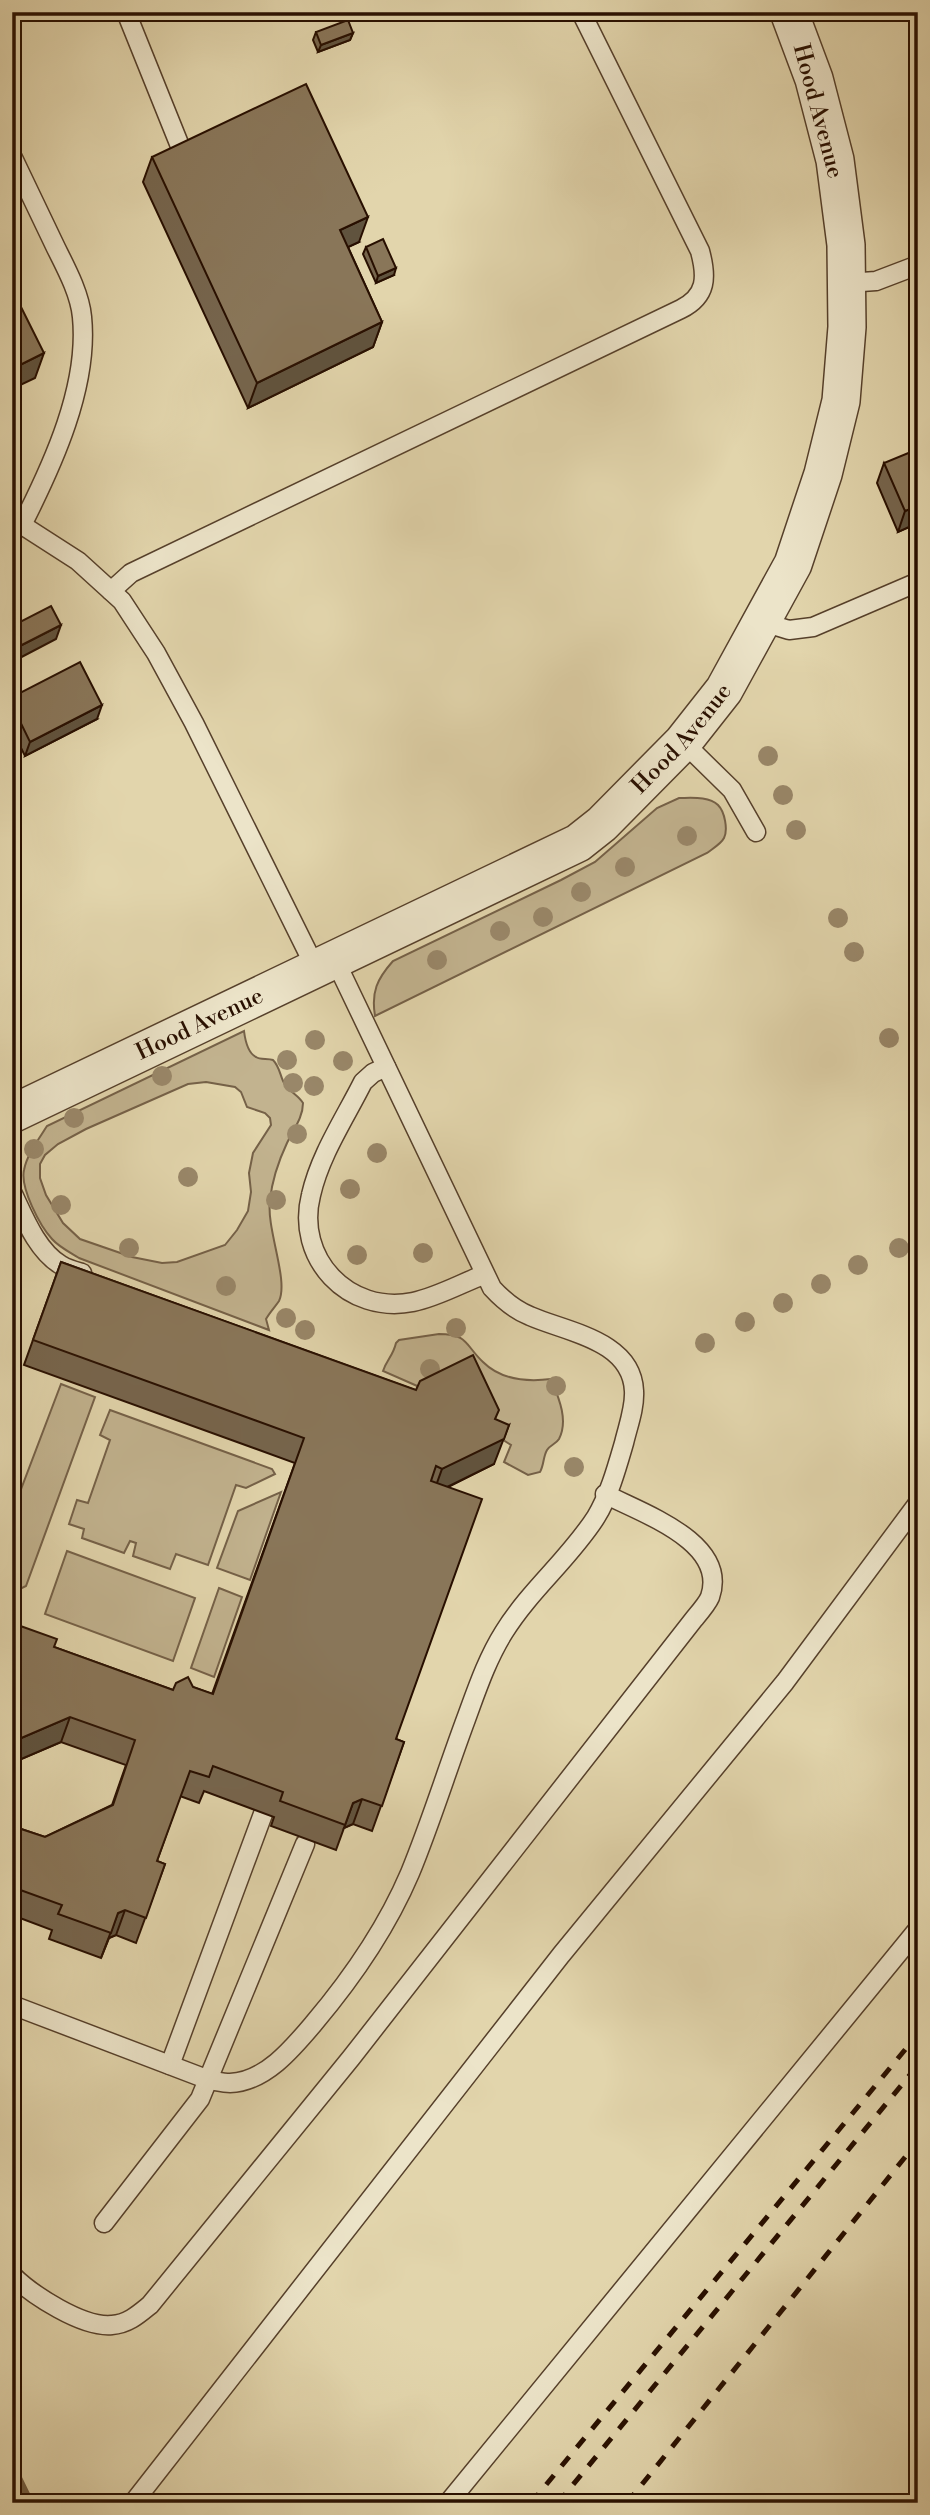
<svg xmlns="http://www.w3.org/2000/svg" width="930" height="2515" viewBox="0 0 930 2515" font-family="'Libre Bodoni',serif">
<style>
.green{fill:#c2b38f;stroke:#756148;stroke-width:2;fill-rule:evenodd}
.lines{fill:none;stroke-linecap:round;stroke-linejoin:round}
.stream{stroke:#725e44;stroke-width:10}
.service-casing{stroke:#56402b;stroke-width:21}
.minor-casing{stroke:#56402b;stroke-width:40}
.service{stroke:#ece4c9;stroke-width:18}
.minor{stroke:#ece4c9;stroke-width:37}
.rail{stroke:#280f00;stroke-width:5;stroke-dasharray:12 12;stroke-linecap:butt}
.tree{fill:#998769}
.wall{fill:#76654d;stroke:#280f00;stroke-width:2}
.shaded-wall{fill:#60533e;stroke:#280f00;stroke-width:2}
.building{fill:#897659;stroke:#280f00;stroke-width:2}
.labels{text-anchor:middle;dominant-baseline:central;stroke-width:7;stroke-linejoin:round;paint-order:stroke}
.street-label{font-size:23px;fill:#280f00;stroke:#ece4c9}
</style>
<rect width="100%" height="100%" fill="#e2d5ac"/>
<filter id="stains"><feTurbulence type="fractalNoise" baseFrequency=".00286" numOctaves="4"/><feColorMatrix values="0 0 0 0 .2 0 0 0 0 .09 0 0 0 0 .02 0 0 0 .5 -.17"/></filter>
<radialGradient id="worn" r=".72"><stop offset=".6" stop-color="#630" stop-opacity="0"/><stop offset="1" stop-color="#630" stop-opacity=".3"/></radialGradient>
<g class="green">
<path d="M679 798C691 798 709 796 718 805 725 812 728 830 724 838 721 844 712 849 707 853L375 1016C371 992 377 979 393 961L561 880 595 862 657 808Z"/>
<path d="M244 1031C245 1039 248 1053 256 1057 260 1060 268 1058 273 1060 281 1068 280 1079 286 1086 292 1093 299 1096 303 1103 303 1118 293 1130 287 1143 279 1160 272 1181 270 1200 266 1229 289 1280 279 1301 275 1307 270 1312 266 1319L269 1330 79 1258C71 1253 59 1247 52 1239 40 1226 20 1188 24 1170 27 1154 39 1139 47 1126ZM206 1082 235 1087 241 1092 247 1107 265 1113 270 1118 271 1125 253 1153 249 1173 251 1192 248 1211 237 1230 225 1245 177 1262 162 1263 132 1257 80 1239 63 1223 46 1195 40 1178V1164L45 1155 58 1144 86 1129 188 1084Z"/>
<path d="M439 1334C468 1334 465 1345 483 1362 501 1380 527 1382 551 1379 558 1396 569 1420 559 1439 556 1444 550 1445 547 1450 543 1457 544 1465 540 1472L528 1475 504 1462 511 1445 424 1389 383 1371C387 1359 393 1356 396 1343L399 1340Z"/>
<path d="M61 1384 95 1397 26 1586 12 1593V1513Z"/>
<path d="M110 1410 272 1469 275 1474 246 1488 236 1485 208 1565 176 1554 170 1569 133 1556 136 1543 130 1541 124 1553 82 1538 84 1529 69 1524 77 1500 88 1503 110 1440 100 1435Z"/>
<path d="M281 1492 250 1580 217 1568 238 1511Z"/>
<path d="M67 1551 195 1598 173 1661 45 1614Z"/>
<path d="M219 1588 242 1597 214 1677 191 1668Z"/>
</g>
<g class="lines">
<path class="stream" d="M12 2468 29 2503"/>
<g class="service-casing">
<g id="service">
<path d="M126 12 186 161"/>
<path d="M12 156C27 187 41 217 56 248 66 268 80 294 82 317 89 386 53 464 22 525"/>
<path d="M847 283 876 281 918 265"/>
<path d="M12 524 22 525 78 561 122 601 156 653 194 723 316 969"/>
<path d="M111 591 131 573 681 309C707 296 707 277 700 251L581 12"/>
<path d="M763 622 789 630 813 627 918 582"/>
<path d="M683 742 732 790 756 832"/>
<path d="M386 1067 373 1073 363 1082C345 1118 320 1155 311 1195 295 1258 348 1315 413 1302 437 1297 460 1284 483 1275"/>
<path d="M12 1192C24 1217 37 1251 61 1265 67 1269 75 1271 82 1273"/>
<path d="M12 2005 209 2080C216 2081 223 2083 230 2083 265 2082 293 2048 314 2023 352 1978 387 1927 410 1873 431 1822 447 1770 466 1719 477 1689 487 1659 504 1632 530 1590 570 1558 596 1517 609 1496 617 1467 624 1443 628 1426 635 1408 634 1391 632 1340 566 1332 530 1316 515 1310 503 1300 492 1288L335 960"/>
<path d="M170 2065 263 1814"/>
<path d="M104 2223 200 2099 305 1844"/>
<path d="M12 2275C32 2295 83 2328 112 2325 128 2324 139 2314 150 2305L351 2058 694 1619C699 1613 707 1604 710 1597 729 1542 641 1513 605 1494"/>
<path d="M133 2503 561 1955 785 1682 918 1503"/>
<path d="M448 2503 918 1929"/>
</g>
</g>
<g class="minor-casing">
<g id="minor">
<path id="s1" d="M12 1114 578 843 602 824 683 742 724 690 793 564 823 474 841 401 847 327 846 245 835 160 814 79 789 12"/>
</g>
</g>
<use href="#service" class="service"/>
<use href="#minor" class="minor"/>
<g class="rail">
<path d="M531 2503 918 2034"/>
<path d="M558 2503 918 2065"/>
<path d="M627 2503 918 2141"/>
</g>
</g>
<g class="tree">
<circle cx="768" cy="756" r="10"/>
<circle cx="783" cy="795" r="10"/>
<circle cx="796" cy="830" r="10"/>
<circle cx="687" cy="836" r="10"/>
<circle cx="625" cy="867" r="10"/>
<circle cx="581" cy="892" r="10"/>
<circle cx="543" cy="917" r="10"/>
<circle cx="838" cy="918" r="10"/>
<circle cx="500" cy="931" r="10"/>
<circle cx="854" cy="952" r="10"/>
<circle cx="437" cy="960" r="10"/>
<circle cx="889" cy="1038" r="10"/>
<circle cx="315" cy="1040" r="10"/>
<circle cx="287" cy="1060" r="10"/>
<circle cx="343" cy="1061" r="10"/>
<circle cx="162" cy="1076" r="10"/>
<circle cx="293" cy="1083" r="10"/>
<circle cx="314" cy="1086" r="10"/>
<circle cx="74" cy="1118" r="10"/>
<circle cx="297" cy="1134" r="10"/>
<circle cx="34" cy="1149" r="10"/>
<circle cx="377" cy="1153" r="10"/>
<circle cx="188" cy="1177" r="10"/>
<circle cx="350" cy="1189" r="10"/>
<circle cx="276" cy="1200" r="10"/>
<circle cx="61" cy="1205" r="10"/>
<circle cx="129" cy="1248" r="10"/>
<circle cx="899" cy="1248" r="10"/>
<circle cx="423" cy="1253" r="10"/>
<circle cx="357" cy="1255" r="10"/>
<circle cx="858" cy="1265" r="10"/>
<circle cx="821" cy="1284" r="10"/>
<circle cx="226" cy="1286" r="10"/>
<circle cx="783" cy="1303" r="10"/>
<circle cx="286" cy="1318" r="10"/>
<circle cx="745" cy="1322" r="10"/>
<circle cx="456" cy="1328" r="10"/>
<circle cx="305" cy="1330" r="10"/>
<circle cx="705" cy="1343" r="10"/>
<circle cx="430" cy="1369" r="10"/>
<circle cx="556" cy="1386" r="10"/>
<circle cx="574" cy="1467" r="10"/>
</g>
<g class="wall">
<path d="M316 32 353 33 350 40 318 52 313 40Z"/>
<path d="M152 157 359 242 348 247 382 322 373 347 248 408 143 182Z"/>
<path d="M366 247 394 275 376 283 363 254Z"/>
<path d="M884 463 918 523 898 532 877 483Z"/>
<path d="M12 697 97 719 25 756 12 730Z"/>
<path d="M61 1262 495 1419 494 1464 448 1487 396 1739 404 1742 372 1831 353 1824 344 1828 336 1850 271 1826 274 1817 204 1791 199 1803 180 1796 157 1861 165 1864 136 1943 116 1935 109 1938 101 1958 49 1939 52 1930 12 1915V1826L45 1837 112 1805 126 1765 61 1742 12 1763V1623L54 1647 173 1690 193 1687 212 1694 295 1463 24 1365Z"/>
</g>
<g class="shaded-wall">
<path d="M353 33 350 40 318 52 321 45Z"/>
<path d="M368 217 359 242 331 255 340 230Z"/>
<path d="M396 268 394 275 376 283 378 276Z"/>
<path d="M382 322 373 347 248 408 257 383Z"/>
<path d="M44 353 35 378 12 389V369Z"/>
<path d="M918 506V523L898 532 905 511Z"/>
<path d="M61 625 56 639 12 662V650Z"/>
<path d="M102 705 97 719 25 756 30 742Z"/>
<path d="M509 1425 494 1464 433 1494 442 1469Z"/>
<path d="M70 1717 61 1742 12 1763V1742Z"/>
<path d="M362 1799 353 1824 344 1828 353 1803Z"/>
<path d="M125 1910 116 1935 109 1938 101 1958 118 1913Z"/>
</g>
<g class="building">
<path d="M348 20 353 33 321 45 316 32Z"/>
<path d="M306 84 368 217 340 230 382 322 257 383 152 157Z"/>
<path d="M383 239 396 268 378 276 366 247Z"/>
<path d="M16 297 44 353 12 369V299Z"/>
<path d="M918 449V506L905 511 884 463Z"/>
<path d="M51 606 61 625 12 650V626Z"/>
<path d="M80 662 102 705 30 742 12 705V697Z"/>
<path d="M61 1262 416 1390 420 1381 473 1355 499 1410 495 1419 509 1425 504 1439 442 1469 436 1466 431 1481 482 1499 396 1739 404 1742 382 1806 362 1799 353 1803 345 1825 280 1801 283 1792 213 1766 209 1777 190 1771 157 1861 165 1864 146 1918 125 1910 118 1913 111 1933 58 1914 62 1905 12 1887V1826L45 1837 113 1805 135 1740 70 1717 12 1742V1623L57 1639 54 1647 173 1690 176 1683 188 1677 193 1687 213 1694 304 1438 33 1340Z"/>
</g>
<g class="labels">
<g class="street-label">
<text transform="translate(818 111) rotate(75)">Hood Avenue</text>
<text stroke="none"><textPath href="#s1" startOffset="775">Hood Avenue</textPath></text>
<text stroke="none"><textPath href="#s1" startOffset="208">Hood Avenue</textPath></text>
</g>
</g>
<rect width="930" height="2515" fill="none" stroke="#e2d5ac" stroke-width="42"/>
<rect x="14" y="14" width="902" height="2487" fill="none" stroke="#280f00" stroke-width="3.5"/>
<rect x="21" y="21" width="888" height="2473" fill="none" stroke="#280f00" stroke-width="2"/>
<rect width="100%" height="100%" filter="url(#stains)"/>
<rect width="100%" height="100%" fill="url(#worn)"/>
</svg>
